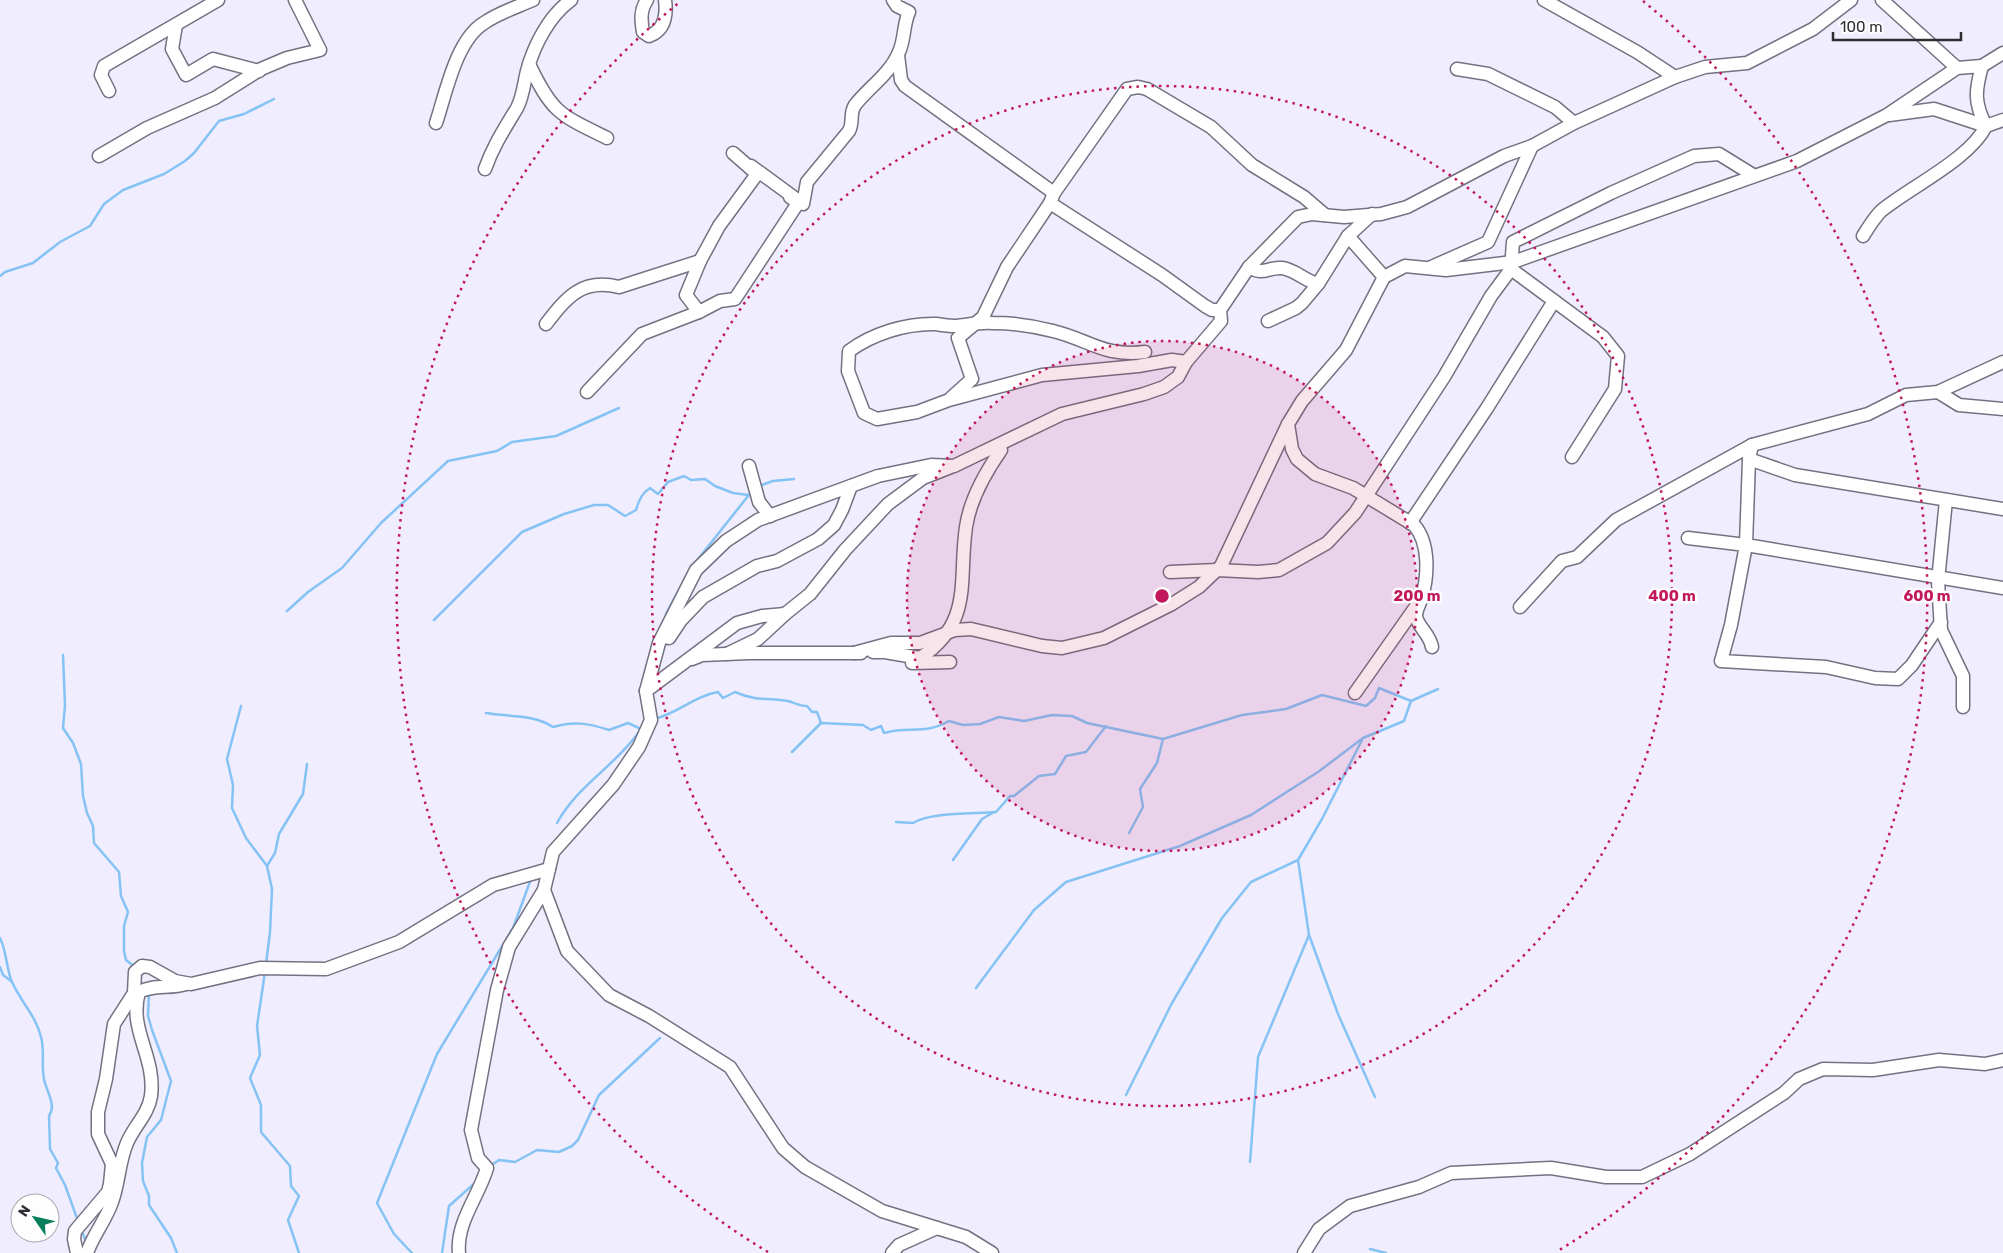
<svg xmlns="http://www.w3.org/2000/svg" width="2003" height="1253" viewBox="0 0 2003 1253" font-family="Rubik,sans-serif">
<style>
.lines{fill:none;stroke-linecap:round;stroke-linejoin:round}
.stream{stroke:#85c3f4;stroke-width:2.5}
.minor-casing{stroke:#747180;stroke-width:15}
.minor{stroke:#fff;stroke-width:12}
.ring{fill:none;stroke:#c2185b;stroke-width:2.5;stroke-dasharray:2.5 5}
.centre{fill:#c2185b;stroke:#fdfdfd;stroke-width:2.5}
.ring-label{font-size:15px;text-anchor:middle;font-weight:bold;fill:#c2185b;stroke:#fdfdfd;stroke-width:5;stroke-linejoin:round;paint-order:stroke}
</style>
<rect width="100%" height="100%" fill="#f0edfe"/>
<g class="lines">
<g class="stream">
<path d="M0 276 5 272 33 263 60 242 90 226 104 204 123 190 164 174 185 161 194 153 219 121 244 114 274 99"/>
<path d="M759 486 773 481 794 479"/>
<path d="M695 563 752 491"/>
<path d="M287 611 308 592 342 568 381 523 448 461 497 451 512 442 556 436 619 408"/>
<path d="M666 614 689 571"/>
<path d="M434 620 522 532 564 514 594 505H608L625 516 636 510C638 502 642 493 650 488L658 494 668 482 684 476 691 480 705 479 715 486 733 493 748 495"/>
<path d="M63 655 65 705 63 728 73 743 81 764 83 796 87 813 93 826 94 843 119 872 121 896 128 912 124 926V951L126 960 135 967"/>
<path d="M241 706 227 759 233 785 232 808 246 838 267 866 272 889 270 932 266 964"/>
<path d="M486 713C508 717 533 714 553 727 574 721 588 723 609 730L628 723 641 729"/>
<path d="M654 719C677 714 694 696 718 692L723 698 735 692C755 701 768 698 788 701 795 703 800 706 807 706L812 712H817L821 723"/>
<path d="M792 752 821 723 863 725 871 730 881 726 884 733C910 725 922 736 949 721L963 725 980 724 999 717 1024 721 1052 715 1072 716 1087 723 1163 739"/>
<path d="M896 822 913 823C930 812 974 814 996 812L1010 796H1014L1039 776 1055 774 1066 756 1086 752 1106 726"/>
<path d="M557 823C578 785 614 767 639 732"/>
<path d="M1129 833 1143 807 1140 789 1157 763 1163 739 1242 715 1286 709 1322 695 1366 706 1375 698 1379 688 1411 701"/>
<path d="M953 860 982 819 994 812"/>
<path d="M267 866 275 853 279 834 303 794 307 764"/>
<path d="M1309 935 1338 1014 1375 1097"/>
<path d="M0 938C7 952 6 968 12 982 21 1002 36 1016 41 1037 45 1051 41 1066 44 1079 46 1091 57 1105 49 1116L50 1149 58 1163 56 1168 65 1185 78 1221"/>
<path d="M0 967 3 975 11 981"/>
<path d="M265 972 257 1026 260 1055 250 1078 261 1105V1132L290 1166 291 1186 299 1196 288 1220 299 1253"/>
<path d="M976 988 1034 910 1066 882 1180 846 1251 815 1318 772 1363 738 1404 721 1411 701 1438 689"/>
<path d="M149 992 148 1016 152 1030 171 1081 161 1120 147 1137 142 1163 143 1181 149 1196V1205L171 1238 177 1253"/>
<path d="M1126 1095 1172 1003 1222 918 1251 882 1298 860 1322 819 1362 740"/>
<path d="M1250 1162 1258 1057 1309 935 1298 860"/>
<path d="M489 1167 499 1160 515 1162 537 1150 559 1152 572 1146 578 1140 599 1095 660 1038"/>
<path d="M82 1231 86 1242"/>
<path d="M1370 1249 1386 1253"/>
<path d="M412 1253 394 1234 377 1203 437 1054 513 928 531 879"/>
<path d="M442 1253 449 1206 476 1182"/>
</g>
<g class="minor-casing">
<g id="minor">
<path d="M647 0C640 10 641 20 643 32L649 36C665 30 667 15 665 0"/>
<path d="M1544 0 1637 52 1675 77"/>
<path d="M1882 0 1957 68"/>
<path d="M176 25 172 49 186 75 213 59 259 71"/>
<path d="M898 55 901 80 905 86 1054 193"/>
<path d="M529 64C552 113 560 115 607 138"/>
<path d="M1457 69 1488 74 1555 107 1574 123"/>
<path d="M109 91 101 75 104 66 218 0"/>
<path d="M1889 115 1934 109 1986 126 2003 120"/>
<path d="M436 123C446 93 456 40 484 23 498 13 517 7 533 0"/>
<path d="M99 156 147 128 215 98 261 69 287 58 320 50 295 0"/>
<path d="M751 166 803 204 807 182 849 131C854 122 849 114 855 105 869 87 890 74 899 52 905 39 903 25 909 12L897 6 893 0"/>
<path d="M485 169C493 146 505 128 517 108 523 97 524 83 527 71 534 45 549 16 571 0"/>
<path d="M1050 203 1162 275 1205 306 1212 310H1220"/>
<path d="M1348 236 1384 277 1405 266 1446 270 1513 262 1797 161 1887 115 1957 68 1982 66"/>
<path d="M1863 236C1868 228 1874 218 1881 211 1910 187 1970 159 1986 126 1974 103 1975 91 1982 66L2003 53"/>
<path d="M1249 267C1264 276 1267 267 1282 268 1296 270 1305 281 1318 284"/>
<path d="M1429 268 1488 242 1532 146"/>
<path d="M1511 269 1603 337 1618 356 1615 389 1572 457"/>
<path d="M1384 277 1346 350 1302 401 1288 424 1292 449 1297 459 1315 474 1353 488 1414 525C1430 543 1428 576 1422 597 1420 604 1416 609 1416 616 1417 626 1430 634 1432 647"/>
<path d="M699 312 720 301 735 299 798 203 790 197"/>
<path d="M1268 321 1296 308 1302 303 1318 284 1348 236 1372 214"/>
<path d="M546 324C567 297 582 278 619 287L700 261"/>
<path d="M1145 352C1103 357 1090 340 1053 331 1034 326 1012 323 993 323 980 322 967 325 955 326 948 326 942 325 936 324 906 323 872 334 849 351L848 371 864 413 877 419 917 412 949 400 1042 375 1138 366 1172 360 1186 362"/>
<path d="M2003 362 1938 392 1906 395 1868 414 1752 445 1749 459 1746 545 2003 588"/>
<path d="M587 392 642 334 699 312 686 295 700 261 719 226 757 174 733 153"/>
<path d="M1938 392 1959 405 2003 409"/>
<path d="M951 398 972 379 958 338 983 317 1007 267 1050 203 1054 193 1127 89 1138 87 1147 89 1211 127 1252 165 1304 197 1325 215"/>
<path d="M1749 459 1795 475 2003 509"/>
<path d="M749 466 759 502 770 516"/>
<path d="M1946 500 1938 581 1941 630 1963 676V707"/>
<path d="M1410 523 1487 408 1554 301"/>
<path d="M1688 538 1746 545 1731 625 1721 661 1826 667 1875 678 1898 679 1912 665 1941 622"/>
<path d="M1170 572 1217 570 1258 572 1279 570 1327 543 1355 513 1444 377 1491 296 1511 269 1513 242 1611 193 1694 156 1719 154 1753 175"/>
<path d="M1520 607 1562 561 1577 557 1616 520 1752 445"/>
<path d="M785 614 810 594 845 550 888 504 923 478 951 467"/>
<path d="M669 638 681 620 703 597 757 566 777 561 818 539 834 525 842 510 851 486"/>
<path d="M873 652H885L920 658C974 622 958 581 966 527 970 499 985 473 1001 450"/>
<path d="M854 653 891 643H920L955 630 971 629 1042 646 1062 648 1104 638 1172 604 1199 587 1221 566 1288 424"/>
<path d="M727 654 758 639 785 614 762 616 737 623 646 691 651 720 639 747 613 785 553 852 544 890 567 951 609 995 649 1016 730 1067 783 1148 805 1167 882 1211 966 1237 992 1253"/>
<path d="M692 659 702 655 749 653H861"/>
<path d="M912 663 950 662"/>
<path d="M646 691 659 643 696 570 726 541 758 520 878 476 931 465 954 466 1062 414 1144 394 1164 387 1178 377 1186 362 1221 321 1220 310 1249 267 1298 217 1312 214 1344 217 1381 214 1407 207 1504 156 1532 146 1574 123 1675 77 1705 67 1747 63 1813 29 1851 0"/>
<path d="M1355 693 1417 605"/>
<path d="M77 1253 74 1239 75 1231 108 1192 110 1184 112 1164 98 1134V1112L106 1079 114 1024 134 993 135 972 142 966 150 967 175 981 191 984 260 968 326 969 399 942 493 885 549 869"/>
<path d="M87 1253C93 1235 106 1220 112 1202 119 1183 119 1161 127 1143 134 1126 148 1115 151 1096 156 1056 128 1030 139 992 153 984 170 989 186 984"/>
<path d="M459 1253C456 1222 479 1196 487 1168L478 1158 471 1130 497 990 509 947 544 890"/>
<path d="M892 1253 899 1245 937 1228"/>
<path d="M1304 1253 1319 1229 1350 1206 1419 1187 1451 1173 1551 1168 1606 1177H1642L1690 1154 1784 1093 1799 1079 1823 1069 1873 1070 1939 1060 1985 1064 2003 1060"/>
</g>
</g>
<use href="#minor" class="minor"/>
</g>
<circle cx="1162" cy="596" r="255" fill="#c2185b" fill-opacity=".12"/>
<g class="ring">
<circle cx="1162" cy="596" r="255"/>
<circle cx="1162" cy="596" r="510"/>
<path d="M768 1252A765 765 0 0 1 681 1M1643 1A765 765 0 0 1 1556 1252"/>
</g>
<circle cx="1162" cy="596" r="8" class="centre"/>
<g class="ring-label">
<text x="1417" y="601">200 m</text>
<text x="1672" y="601">400 m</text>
<text x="1927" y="601">600 m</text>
</g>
<g transform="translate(35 1218) rotate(304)"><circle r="24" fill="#fdfdfd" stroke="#aaaaac"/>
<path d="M0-4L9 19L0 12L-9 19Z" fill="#067e5c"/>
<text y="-8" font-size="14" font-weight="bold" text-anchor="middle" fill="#2e2d33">N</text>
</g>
<path d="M1833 32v8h128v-8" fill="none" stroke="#2e2d33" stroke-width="2.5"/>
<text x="1840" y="32" font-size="15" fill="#2e2d33" stroke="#fdfdfd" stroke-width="4" paint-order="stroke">100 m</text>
</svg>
